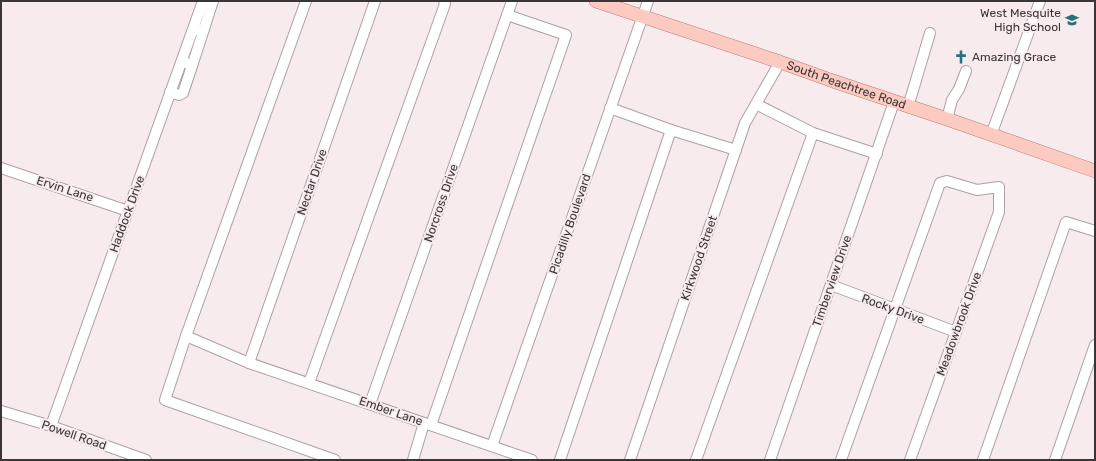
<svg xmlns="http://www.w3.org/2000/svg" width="1096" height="461" viewBox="0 0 1096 461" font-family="Rubik,sans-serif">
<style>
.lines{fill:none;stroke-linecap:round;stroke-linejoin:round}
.minor-casing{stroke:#aca1a4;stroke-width:12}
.major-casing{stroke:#b77f75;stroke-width:14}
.minor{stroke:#fff;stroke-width:10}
.major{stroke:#fccac1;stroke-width:13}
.labels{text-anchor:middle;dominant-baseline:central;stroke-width:4;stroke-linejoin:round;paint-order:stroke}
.poi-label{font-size:12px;fill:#3a3537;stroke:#f7ebee;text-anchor:end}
.street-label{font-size:12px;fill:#3a3537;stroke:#f7ebee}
</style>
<rect width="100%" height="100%" fill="#f7ebee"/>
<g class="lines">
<g class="minor-casing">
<g id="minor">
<path d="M306 1 186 336 249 363 532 460"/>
<path d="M198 30 201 31 204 29 213 1"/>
<path d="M182 61 190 65 193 63 204 29"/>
<path d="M170 92 179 95 183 93 193 63"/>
<path d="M908 107 930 33"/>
<path d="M610 108 671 130 736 150"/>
<path d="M947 119 952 100 959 89 966 71"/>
<path d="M813 133 877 154"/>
<path d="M991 135 1040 1"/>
<path d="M1 168 128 211"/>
<path d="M831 285 956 332"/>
<path d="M186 336 165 400 335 460"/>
<path d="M249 363 375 1"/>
<path d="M309 383 445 4 444 1"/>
<path d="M370 404 512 1"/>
<path d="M1 411 51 426 146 460"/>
<path d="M431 425 566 35 507 15"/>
<path d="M51 426 203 1"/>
<path d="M492 446 648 1"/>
<path d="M413 460 424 423"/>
<path d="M560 460 671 130"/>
<path d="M630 460 745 123 780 62"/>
<path d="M696 460 813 133 756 104"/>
<path d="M770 460 894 102"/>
<path d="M841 460 940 183 947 181 977 190 999 187V212L910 460"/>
<path d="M983 460 1066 222 1095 231"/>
<path d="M1055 460 1095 345"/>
</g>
</g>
<g class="major-casing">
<g id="major">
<path id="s1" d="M596 1 780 62 833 81 947 119 1095 171"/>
</g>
</g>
<use href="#minor" class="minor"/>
<use href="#major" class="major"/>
</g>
<defs>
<g id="school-bare" transform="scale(1.08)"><path d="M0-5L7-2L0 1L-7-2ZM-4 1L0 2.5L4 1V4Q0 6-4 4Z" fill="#29707d" stroke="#f7ebee" stroke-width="2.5" paint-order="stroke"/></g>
<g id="church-bare" transform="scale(1.08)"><path d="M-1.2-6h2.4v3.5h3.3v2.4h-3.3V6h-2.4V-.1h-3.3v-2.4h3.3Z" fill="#29707d" stroke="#f7ebee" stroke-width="2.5" paint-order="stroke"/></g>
</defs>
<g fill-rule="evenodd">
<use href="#school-bare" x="1072" y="20"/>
<use href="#church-bare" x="961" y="57"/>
</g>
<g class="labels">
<g class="poi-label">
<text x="1061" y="13">West Mesquite<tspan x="1061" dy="14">High School</tspan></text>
<text x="972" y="57" text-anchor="start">Amazing Grace</text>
</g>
<g class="street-label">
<text stroke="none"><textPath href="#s1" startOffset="264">South Peachtree Road</textPath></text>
<text transform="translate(312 182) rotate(-71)">Nectar Drive</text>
<text transform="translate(65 189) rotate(18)">Ervin Lane</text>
<text transform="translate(441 203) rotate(-71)">Norcross Drive</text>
<text transform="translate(127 214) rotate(-70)">Haddock Drive</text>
<text transform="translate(570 224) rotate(-71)">Picadilly Boulevard</text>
<text transform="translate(699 258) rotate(-71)">Kirkwood Street</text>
<text transform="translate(832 281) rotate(-71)">Timberview Drive</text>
<text transform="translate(893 309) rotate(20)">Rocky Drive</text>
<text transform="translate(959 324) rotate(-70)">Meadowbrook Drive</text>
<text transform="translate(391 411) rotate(19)">Ember Lane</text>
<text transform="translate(74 435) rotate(19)">Powell Road</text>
</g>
</g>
<rect width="1096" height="461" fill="none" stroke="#3a3537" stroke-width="4"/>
</svg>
